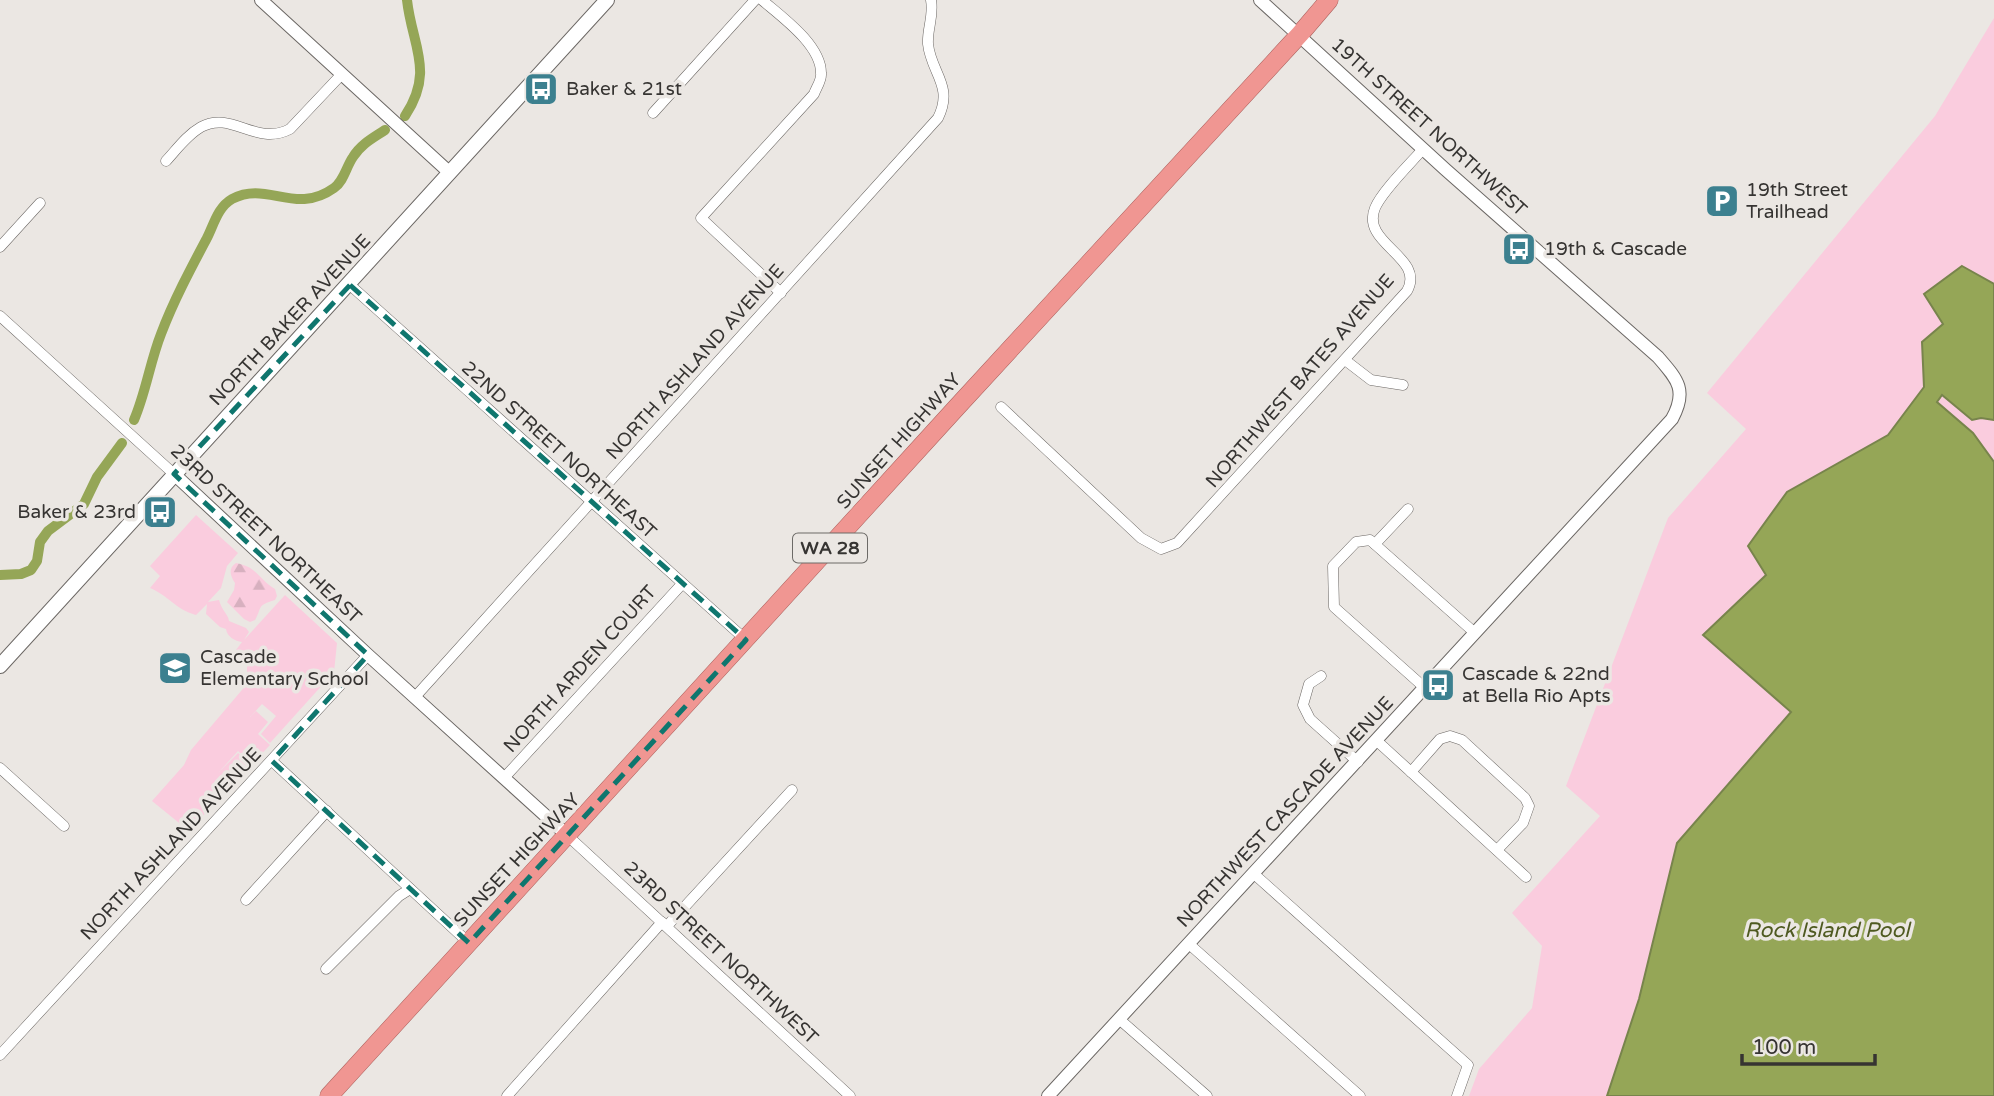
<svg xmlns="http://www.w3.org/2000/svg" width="1994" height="1096" viewBox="0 0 1994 1096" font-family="'Varela Round',sans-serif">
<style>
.forest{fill:url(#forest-firs)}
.park{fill:#faccde}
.water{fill:#95a657;stroke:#78844c;stroke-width:2}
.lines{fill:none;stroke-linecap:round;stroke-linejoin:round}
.canal{stroke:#95a657;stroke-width:10}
.minor-casing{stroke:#6b6764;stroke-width:11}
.tertiary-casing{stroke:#6b6764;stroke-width:14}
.secondary-casing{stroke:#6b6764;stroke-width:16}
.trunk-casing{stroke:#ad635f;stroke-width:19}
.minor{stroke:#fff;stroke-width:10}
.tertiary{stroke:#fff;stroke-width:12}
.secondary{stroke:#fff;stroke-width:14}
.trunk{stroke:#f09692;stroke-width:18}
.marked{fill:none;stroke:#0f766e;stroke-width:5;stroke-dasharray:14 9;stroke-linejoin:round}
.labels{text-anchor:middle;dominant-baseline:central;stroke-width:7;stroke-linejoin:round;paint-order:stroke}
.shield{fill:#ebe7e3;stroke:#6c6a67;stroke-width:2}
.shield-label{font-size:18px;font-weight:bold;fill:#363432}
.poi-label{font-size:19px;fill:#363432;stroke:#ebe7e3;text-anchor:start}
.street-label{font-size:19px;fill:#363432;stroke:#ebe7e3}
.water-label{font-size:21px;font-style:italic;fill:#4f5a21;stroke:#ebe7e3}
</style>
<defs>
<pattern id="forest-firs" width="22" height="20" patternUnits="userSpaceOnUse" patternTransform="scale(1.75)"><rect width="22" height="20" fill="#faccde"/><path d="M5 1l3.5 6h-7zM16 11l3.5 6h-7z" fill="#d7b0bf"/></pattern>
</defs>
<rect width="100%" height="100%" fill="#ebe7e3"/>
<path class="forest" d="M236 563C258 567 259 580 275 589L277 596 275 600C256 606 263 606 255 620L250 622 244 619 227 602 234 590 235 583C230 576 228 568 236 563Z"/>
<g class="park">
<path d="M1994 18V284L1962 266 1943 324 1922 343 1925 387 1888 435 1787 492 1766 575 1703 635 1791 712 1677 843 1639 999 1607 1096H1469L1479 1069 1532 1008 1542 946 1512 913 1600 816 1566 786 1668 518 1746 429 1707 393 1935 116Z"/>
<path d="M1942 395 1972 420 1981 418 1994 420V462L1973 433 1937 402Z"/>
<path d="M196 515 238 553 227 566 221 588 208 602 219 600C222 611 228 614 229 621L246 628 249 632 244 640 285 595 337 643 334 672 270 743 261 734 276 716 262 704 250 717 256 711 268 722 258 734 270 745 252 764 238 751 218 773 238 753 251 764 189 831 152 801 184 765 191 750 247 684V663L236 650 242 642C235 641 227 637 226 629L220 627 206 614 207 604 196 615C175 609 169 596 150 588L160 576 150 566Z"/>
</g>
<path class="water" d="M1962 266 1994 284V420L1981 418 1972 420 1942 395 1937 402 1973 433 1994 462V1096H1607L1639 999 1677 843 1791 712 1703 635 1766 575 1748 546 1787 492 1888 435 1924 387 1922 342 1943 324 1924 294Z"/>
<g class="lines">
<g class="canal">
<path d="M405 116C435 71 412 46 407 0"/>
<path d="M134 420C146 392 150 362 161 334 174 300 190 270 207 238 214 224 218 207 232 199 267 180 295 216 334 188 344 181 346 167 353 157 361 144 373 138 385 130"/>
<path d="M0 575 21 574 31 570 37 561 40 542 48 531 84 504 97 477 122 443"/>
</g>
<g class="minor-casing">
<g id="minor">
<path d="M762 0C782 17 821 45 821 73 822 80 816 88 814 94L701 218 781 293"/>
<path d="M653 113 755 0"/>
<path d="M166 161C177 149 187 135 201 127 232 110 256 147 290 129L341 75"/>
<path d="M0 247 40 203"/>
<path d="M350 285 746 640"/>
<path d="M0 316 174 474"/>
<path d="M1345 360 1371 380 1403 385"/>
<path d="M1001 407 1141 538 1161 549 1177 543 1407 291C1426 257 1360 244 1375 208 1382 191 1410 164 1423 149"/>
<path d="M1375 544 1408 509"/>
<path d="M1321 676 1309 684 1303 705 1310 719 1358 762"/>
<path d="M1425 688 1334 607 1333 566 1356 542 1370 540 1475 633"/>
<path d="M415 697 938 118C954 86 931 73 928 44 927 29 934 16 931 0"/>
<path d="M1377 741 1526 877"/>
<path d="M272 761 469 943"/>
<path d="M0 768 64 826"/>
<path d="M1411 772 1440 739 1450 736 1462 740 1525 798 1529 806 1523 823 1497 850"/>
<path d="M504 778 682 584"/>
<path d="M568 836 850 1096"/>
<path d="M1254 874 1468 1065 1457 1096"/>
<path d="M246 900 327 811"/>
<path d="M667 926 792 790"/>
<path d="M1189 944 1360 1096"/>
<path d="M326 969 399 896 410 889"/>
<path d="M1119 1019 1207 1096"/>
<path d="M0 1055 368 655"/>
<path d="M507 1096 662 922"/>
</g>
</g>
<g class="tertiary-casing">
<g id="tertiary">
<path d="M261 0 450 173"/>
<path d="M174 474 368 655 568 836"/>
<path d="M1048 1096 1672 419C1688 390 1677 379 1658 357L1446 170 1260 0"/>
</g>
</g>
<g class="secondary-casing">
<path id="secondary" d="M0 666 607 0"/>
</g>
<g class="trunk-casing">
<path id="trunk" d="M329 1096 956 408 1300 34 1329 0"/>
</g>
<use href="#minor" class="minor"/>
<use href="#tertiary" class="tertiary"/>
<use href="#secondary" class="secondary"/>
<use href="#trunk" class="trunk"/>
</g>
<path class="marked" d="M350 285 746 640 469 943 272 761 368 655 174 474Z"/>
<defs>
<g id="bus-square" transform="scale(1.75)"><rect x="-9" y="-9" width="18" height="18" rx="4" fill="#3c808f" stroke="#ebe7e3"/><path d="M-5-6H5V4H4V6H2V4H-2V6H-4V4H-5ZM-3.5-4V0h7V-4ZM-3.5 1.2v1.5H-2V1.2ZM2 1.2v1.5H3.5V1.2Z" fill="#fff"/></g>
<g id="parking-square" transform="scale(1.75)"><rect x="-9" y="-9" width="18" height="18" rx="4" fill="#3c808f" stroke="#ebe7e3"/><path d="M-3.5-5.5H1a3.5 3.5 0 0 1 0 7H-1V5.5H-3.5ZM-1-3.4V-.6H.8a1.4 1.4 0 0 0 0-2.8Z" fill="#fff"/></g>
<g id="school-square" transform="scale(1.75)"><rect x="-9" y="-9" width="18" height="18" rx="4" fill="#3c808f" stroke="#ebe7e3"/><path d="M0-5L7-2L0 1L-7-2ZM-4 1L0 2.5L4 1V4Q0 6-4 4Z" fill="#fff"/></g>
</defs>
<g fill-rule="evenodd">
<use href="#bus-square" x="541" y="89"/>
<use href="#parking-square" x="1722" y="201"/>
<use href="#bus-square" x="1519" y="249"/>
<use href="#bus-square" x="160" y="512"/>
<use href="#school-square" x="175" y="668"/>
<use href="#bus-square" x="1438" y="685"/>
</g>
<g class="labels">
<rect class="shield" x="793" y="533.5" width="74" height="29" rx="5"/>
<g class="shield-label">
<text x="830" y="548">WA 28</text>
</g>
<g class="poi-label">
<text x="566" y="89">Baker &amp; 21st</text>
<text x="1746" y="190">19th Street<tspan x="1746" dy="22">Trailhead</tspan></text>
<text x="1544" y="249">19th &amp; Cascade</text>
<text x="136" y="512" text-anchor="end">Baker &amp; 23rd</text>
<text x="200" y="657">Cascade<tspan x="200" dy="22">Elementary School</tspan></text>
<text x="1462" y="674">Cascade &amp; 22nd<tspan x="1462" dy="22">at Bella Rio Apts</tspan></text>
</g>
<g class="street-label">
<text transform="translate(1429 127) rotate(42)">19TH STREET NORTHWEST</text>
<text transform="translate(290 320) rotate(-47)">NORTH BAKER AVENUE</text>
<text transform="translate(695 362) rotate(-48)">NORTH ASHLAND AVENUE</text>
<text transform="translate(1300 381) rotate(-49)">NORTHWEST BATES AVENUE</text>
<text transform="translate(899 441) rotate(-48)">SUNSET HIGHWAY</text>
<text transform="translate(559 450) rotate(42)">22ND STREET NORTHEAST</text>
<text transform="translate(266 534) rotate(43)">23RD STREET NORTHEAST</text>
<text transform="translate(580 669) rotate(-48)">NORTH ARDEN COURT</text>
<text transform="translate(1285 812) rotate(-47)">NORTHWEST CASCADE AVENUE</text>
<text transform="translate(171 844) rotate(-47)">NORTH ASHLAND AVENUE</text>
<text transform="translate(517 860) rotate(-47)">SUNSET HIGHWAY</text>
<text transform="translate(721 953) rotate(43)">23RD STREET NORTHWEST</text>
</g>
<g class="water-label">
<text x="1827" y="930">Rock Island Pool</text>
</g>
</g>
<path d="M1742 1054v10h133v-10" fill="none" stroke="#363432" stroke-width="3.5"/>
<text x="1752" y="1054" font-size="21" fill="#363432" stroke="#ebe7e3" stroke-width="5" paint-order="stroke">100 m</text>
</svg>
